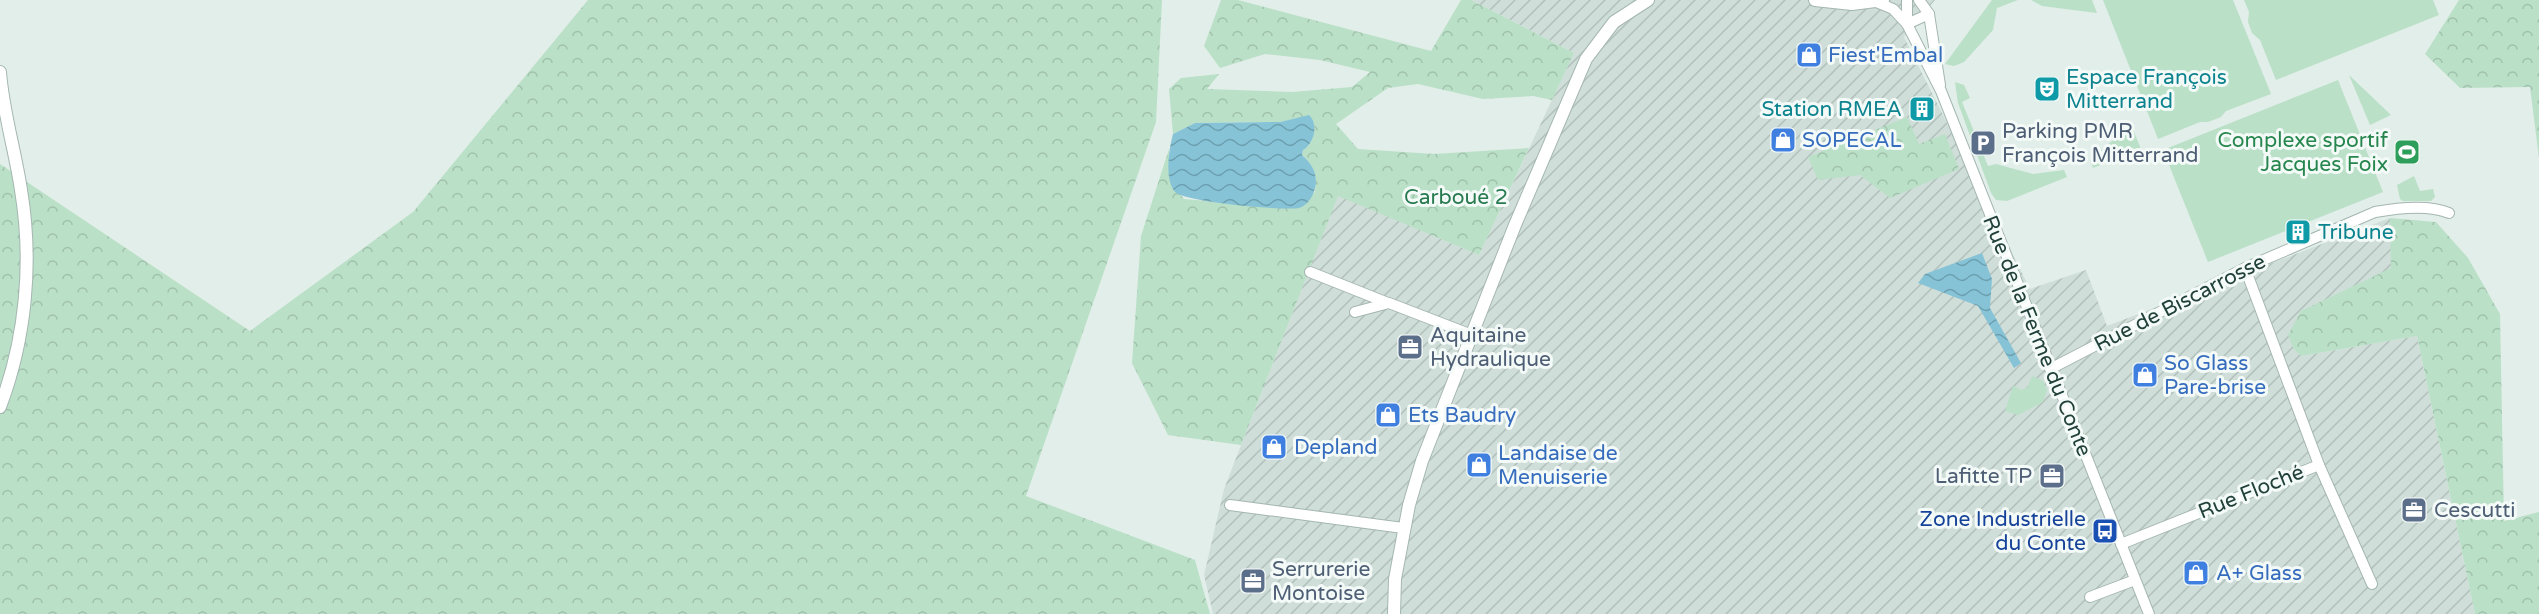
<svg xmlns="http://www.w3.org/2000/svg" width="2539" height="614" viewBox="0 0 2539 614" font-family="'Varela Round',sans-serif">
<style>
.industrial{fill:url(#industrial-furrows)}
.green{fill:#bae0c7}
.forest{fill:url(#forest-crowns)}
.water{fill:url(#water-waves)}
.lines{fill:none;stroke-linecap:round;stroke-linejoin:round}
.minor-casing{stroke:#a4b6b1;stroke-width:12}
.tertiary-casing{stroke:#a4b6b1;stroke-width:14}
.minor{stroke:#fff;stroke-width:10}
.tertiary{stroke:#fff;stroke-width:12}
.labels{text-anchor:middle;dominant-baseline:central;stroke-width:6;stroke-linejoin:round;paint-order:stroke}
.shop-label{font-size:21px;fill:#366cbe;stroke:#f3faf7;text-anchor:start}
.culture-label{font-size:21px;fill:#0d838f;stroke:#f3faf7;text-anchor:start}
.service-label{font-size:21px;fill:#4e5e75;stroke:#f3faf7;text-anchor:start}
.leisure-label{font-size:21px;fill:#27864d;stroke:#f3faf7;text-anchor:end}
.park-label{font-size:21px;fill:#277a4f;stroke:#f3faf7}
.street-label{font-size:21px;fill:#21403a;stroke:#f3faf7}
.transit-label{font-size:21px;fill:#164399;stroke:#f3faf7;text-anchor:end}
</style>
<defs>
<pattern id="industrial-furrows" width="10" height="10" patternUnits="userSpaceOnUse" patternTransform="scale(1.5)"><rect width="10" height="10" fill="#d0ded9"/><path d="M-1 1l2-2M0 10L10 0M9 11l2-2" fill="none" stroke="#b2c0bb"/></pattern>
<pattern id="forest-crowns" width="20" height="18" patternUnits="userSpaceOnUse" patternTransform="scale(1.5)"><rect width="20" height="18" fill="#bae0c7"/><path d="M2 6a3 3 0 1 1 6 0M12 15a3 3 0 1 1 6 0" fill="none" stroke="#a0c1ac"/></pattern>
<pattern id="water-waves" width="16" height="10" patternUnits="userSpaceOnUse" patternTransform="scale(1.5)"><rect width="16" height="10" fill="#86c3d7"/><path d="M0 5q4-4 8 0t8 0" fill="none" stroke="#6da0af"/></pattern>
</defs>
<rect width="100%" height="100%" fill="#e2eee9"/>
<path class="industrial" d="M1471 0H1935L1904 37 2030 289 2086 270 2107 326 2390 218 2392 268 2302 311 2301 356 2417 336 2475 614H1213L1204 575 1224 489 1338 195 1479 255 1574 53Z"/>
<g class="green">
<path d="M1992 0H2018L1997 8 1993 30 1964 62 1954 66 1945 64Z"/>
<path d="M2031 0H2092L2097 13 2042 6Z"/>
<path d="M2103 0H2233L2271 94 2226 111 2221 117 2208 122H2200L2158 139Z"/>
<path d="M2244 0H2433L2439 15 2276 80 2260 40 2252 33 2248 22 2249 12Z"/>
<path d="M2349 75 2391 115 2370 125Z"/>
<path d="M2338 80 2383 192 2208 262 2163 150Z"/>
<path d="M1955 82 1964 85 1970 98 1962 102 1988 166 1996 164 2033 174 2064 170 2067 177 2007 201 1996 200 1991 193 1958 103Z"/>
<path d="M2130 122 2141 149 2093 168 2090 160 2121 133Z"/>
<path d="M2414 176 2420 191 2433 189 2435 197 2431 201H2403L2400 199 2397 185Z"/>
<path d="M2032 376 2043 381 2047 390 2043 402 2018 415 2005 411 2013 386 2022 390 2028 387Z"/>
</g>
<g class="forest">
<path d="M588 0H1162L1156 122 1026 496 1195 560 1210 614H0V164L250 331 413 212Z"/>
<path d="M1221 0H1238L1431 51 1461 0H1471L1574 53 1552 100 1533 96 1483 99 1418 84 1388 88 1336 124 1358 149 1434 154 1529 148 1479 255 1338 196 1241 445 1168 435 1132 363 1141 236 1169 149 1170 182 1184 199 1293 208 1315 192C1317 176 1315 166 1302 155L1303 150C1317 141 1313 129 1308 116L1280 122 1195 123 1173 134 1169 89 1181 78 1219 74 1207 89 1292 92 1352 87 1370 72 1320 60 1265 54 1220 68 1204 46Z"/>
<path d="M2459 0H2539V158L2530 87 2460 88 2425 54Z"/>
<path d="M1907 117 1919 144 1945 134 1959 169 1890 198 1860 175 1818 180 1808 157Z"/>
<path d="M2390 218 2436 222 2468 258 2500 314 2504 521 2539 512V614H2475L2417 336 2301 356 2293 348 2288 335 2301 311 2391 268Z"/>
</g>
<g class="water">
<path d="M1309 115C1319 124 1314 144 1303 150L1302 155C1311 163 1316 170 1316 183 1315 193 1309 205 1299 208 1284 211 1184 202 1175 192 1164 179 1169 149 1173 134L1195 123 1280 122Z"/>
<path d="M1982 253 1992 279 1990 308 2021 363 2014 368 1978 306 1918 283 1925 274Z"/>
</g>
<g class="lines">
<g class="minor-casing">
<g id="minor">
<path d="M1907 0V24L1941 91 2149 614"/>
<path d="M1919 0 1929 14 1940 85"/>
<path d="M1876 2 1893 9 1907 24 1929 14"/>
<path d="M1310 272 1388 303"/>
<path d="M1355 312 1389 303 1472 335"/>
<path d="M2050 369 2245 268 2375 212C2397 208 2428 204 2449 213"/>
<path d="M2319 465 2372 584"/>
<path d="M1230 505 1403 528"/>
<path d="M2121 544 2319 465 2245 268"/>
<path d="M2090 597 2135 580"/>
</g>
</g>
<g class="tertiary-casing">
<g id="tertiary">
<path d="M1815 0 1852 4 1883 0"/>
<path d="M0 72C3 112 15 150 21 190 33 262 26 338 0 407"/>
<path d="M1394 614 1395 579 1409 505 1422 461 1515 225 1586 59 1614 22 1648 0"/>
</g>
</g>
<use href="#minor" class="minor"/>
<use href="#tertiary" class="tertiary"/>
</g>
<defs>
<g id="shop-square" transform="scale(1.35)"><rect x="-9" y="-9" width="18" height="18" rx="4" fill="#3f7fe0" stroke="#f3faf7"/><path d="M-5-2.5h2.3a2.7 3.5 0 0 1 5.4 0H5L5.5 6h-11ZM-1.5-2.5h3a1.5 2.3 0 0 0-3 0Z" fill="#fff"/></g>
<g id="theatre-square" transform="scale(1.35)"><rect x="-9" y="-9" width="18" height="18" rx="4" fill="#0f9aa8" stroke="#f3faf7"/><path d="M-5-5.5Q0-4 5-5.5V0Q5 5 0 6Q-5 5-5 0ZM-3.3-2.5H-1v1.5H-3.3ZM1-2.5H3.3v1.5H1ZM-2.8 1Q0 5.5 2.8 1Z" fill="#fff"/></g>
<g id="building-square" transform="scale(1.35)"><rect x="-9" y="-9" width="18" height="18" rx="4" fill="#0f9aa8" stroke="#f3faf7"/><path d="M-4-6H4V6H1V3H-1V6H-4ZM-2.5-4.3h1.7v1.8h-1.7ZM.8-4.3h1.7v1.8H.8ZM-2.5-1h1.7V.8h-1.7ZM.8-1h1.7V.8H.8Z" fill="#fff"/></g>
<g id="parking-square" transform="scale(1.35)"><rect x="-9" y="-9" width="18" height="18" rx="4" fill="#5c6f8a" stroke="#f3faf7"/><path d="M-3.5-5.5H1a3.5 3.5 0 0 1 0 7H-1V5.5H-3.5ZM-1-3.4V-.6H.8a1.4 1.4 0 0 0 0-2.8Z" fill="#fff"/></g>
<g id="stadium-square" transform="scale(1.35)"><rect x="-9" y="-9" width="18" height="18" rx="4" fill="#2e9e5b" stroke="#f3faf7"/><path d="M0-5a6.5 5 0 1 0 0 10a6.5 5 0 1 0 0-10ZM-3.5-1.8h7v3.6h-7Z" fill="#fff"/></g>
<g id="office-square" transform="scale(1.35)"><rect x="-9" y="-9" width="18" height="18" rx="4" fill="#5c6f8a" stroke="#f3faf7"/><path d="M-6-3h4V-5.5h4V-3h4V5H-6ZM-1-4.5V-3h2v-1.5ZM-6 0V1H6V0Z" fill="#fff"/></g>
<g id="bus-square" transform="scale(1.35)"><rect x="-9" y="-9" width="18" height="18" rx="4" fill="#1a4fb4" stroke="#f3faf7"/><path d="M-5-6H5V4H4V6H2V4H-2V6H-4V4H-5ZM-3.5-4V0h7V-4ZM-3.5 1.2v1.5H-2V1.2ZM2 1.2v1.5H3.5V1.2Z" fill="#fff"/></g>
</defs>
<g fill-rule="evenodd">
<use href="#shop-square" x="1809" y="55"/>
<use href="#theatre-square" x="2047" y="89"/>
<use href="#building-square" x="1922" y="109"/>
<use href="#shop-square" x="1783" y="140"/>
<use href="#parking-square" x="1983" y="143"/>
<use href="#stadium-square" x="2407" y="152"/>
<use href="#building-square" x="2298" y="232"/>
<use href="#office-square" x="1410" y="347"/>
<use href="#shop-square" x="2145" y="375"/>
<use href="#shop-square" x="1388" y="415"/>
<use href="#shop-square" x="1274" y="447"/>
<use href="#shop-square" x="1479" y="465"/>
<use href="#office-square" x="2052" y="476"/>
<use href="#office-square" x="2414" y="510"/>
<use href="#bus-square" x="2105" y="531"/>
<use href="#shop-square" x="2196" y="573"/>
<use href="#office-square" x="1253" y="581"/>
</g>
<g class="labels">
<g class="shop-label">
<text x="1828" y="55">Fiest'Embal</text>
<text x="1802" y="140">SOPECAL</text>
<text x="2164" y="363">So Glass<tspan x="2164" dy="24">Pare-brise</tspan></text>
<text x="1408" y="415">Ets Baudry</text>
<text x="1294" y="447">Depland</text>
<text x="1498" y="453">Landaise de<tspan x="1498" dy="24">Menuiserie</tspan></text>
<text x="2216" y="573">A+ Glass</text>
</g>
<g class="culture-label">
<text x="2066" y="77">Espace François<tspan x="2066" dy="24">Mitterrand</tspan></text>
<text x="1902" y="109" text-anchor="end">Station RMEA</text>
<text x="2318" y="232">Tribune</text>
</g>
<g class="service-label">
<text x="2002" y="131">Parking PMR<tspan x="2002" dy="24">François Mitterrand</tspan></text>
<text x="1430" y="335">Aquitaine<tspan x="1430" dy="24">Hydraulique</tspan></text>
<text x="2032" y="476" text-anchor="end">Lafitte TP</text>
<text x="2434" y="510">Cescutti</text>
<text x="1272" y="569">Serrurerie<tspan x="1272" dy="24">Montoise</tspan></text>
</g>
<g class="leisure-label">
<text x="2388" y="140">Complexe sportif<tspan x="2388" dy="24">Jacques Foix</tspan></text>
</g>
<g class="park-label">
<text x="1456" y="197">Carboué 2</text>
</g>
<g class="street-label">
<text transform="translate(2180 303) rotate(-27)">Rue de Biscarrosse</text>
<text transform="translate(2037 336) rotate(68)">Rue de la Ferme du Conte</text>
<text transform="translate(2251 492) rotate(-22)">Rue Floché</text>
</g>
<g class="transit-label">
<text x="2086" y="519">Zone Industrielle<tspan x="2086" dy="24">du Conte</tspan></text>
</g>
</g>
</svg>
